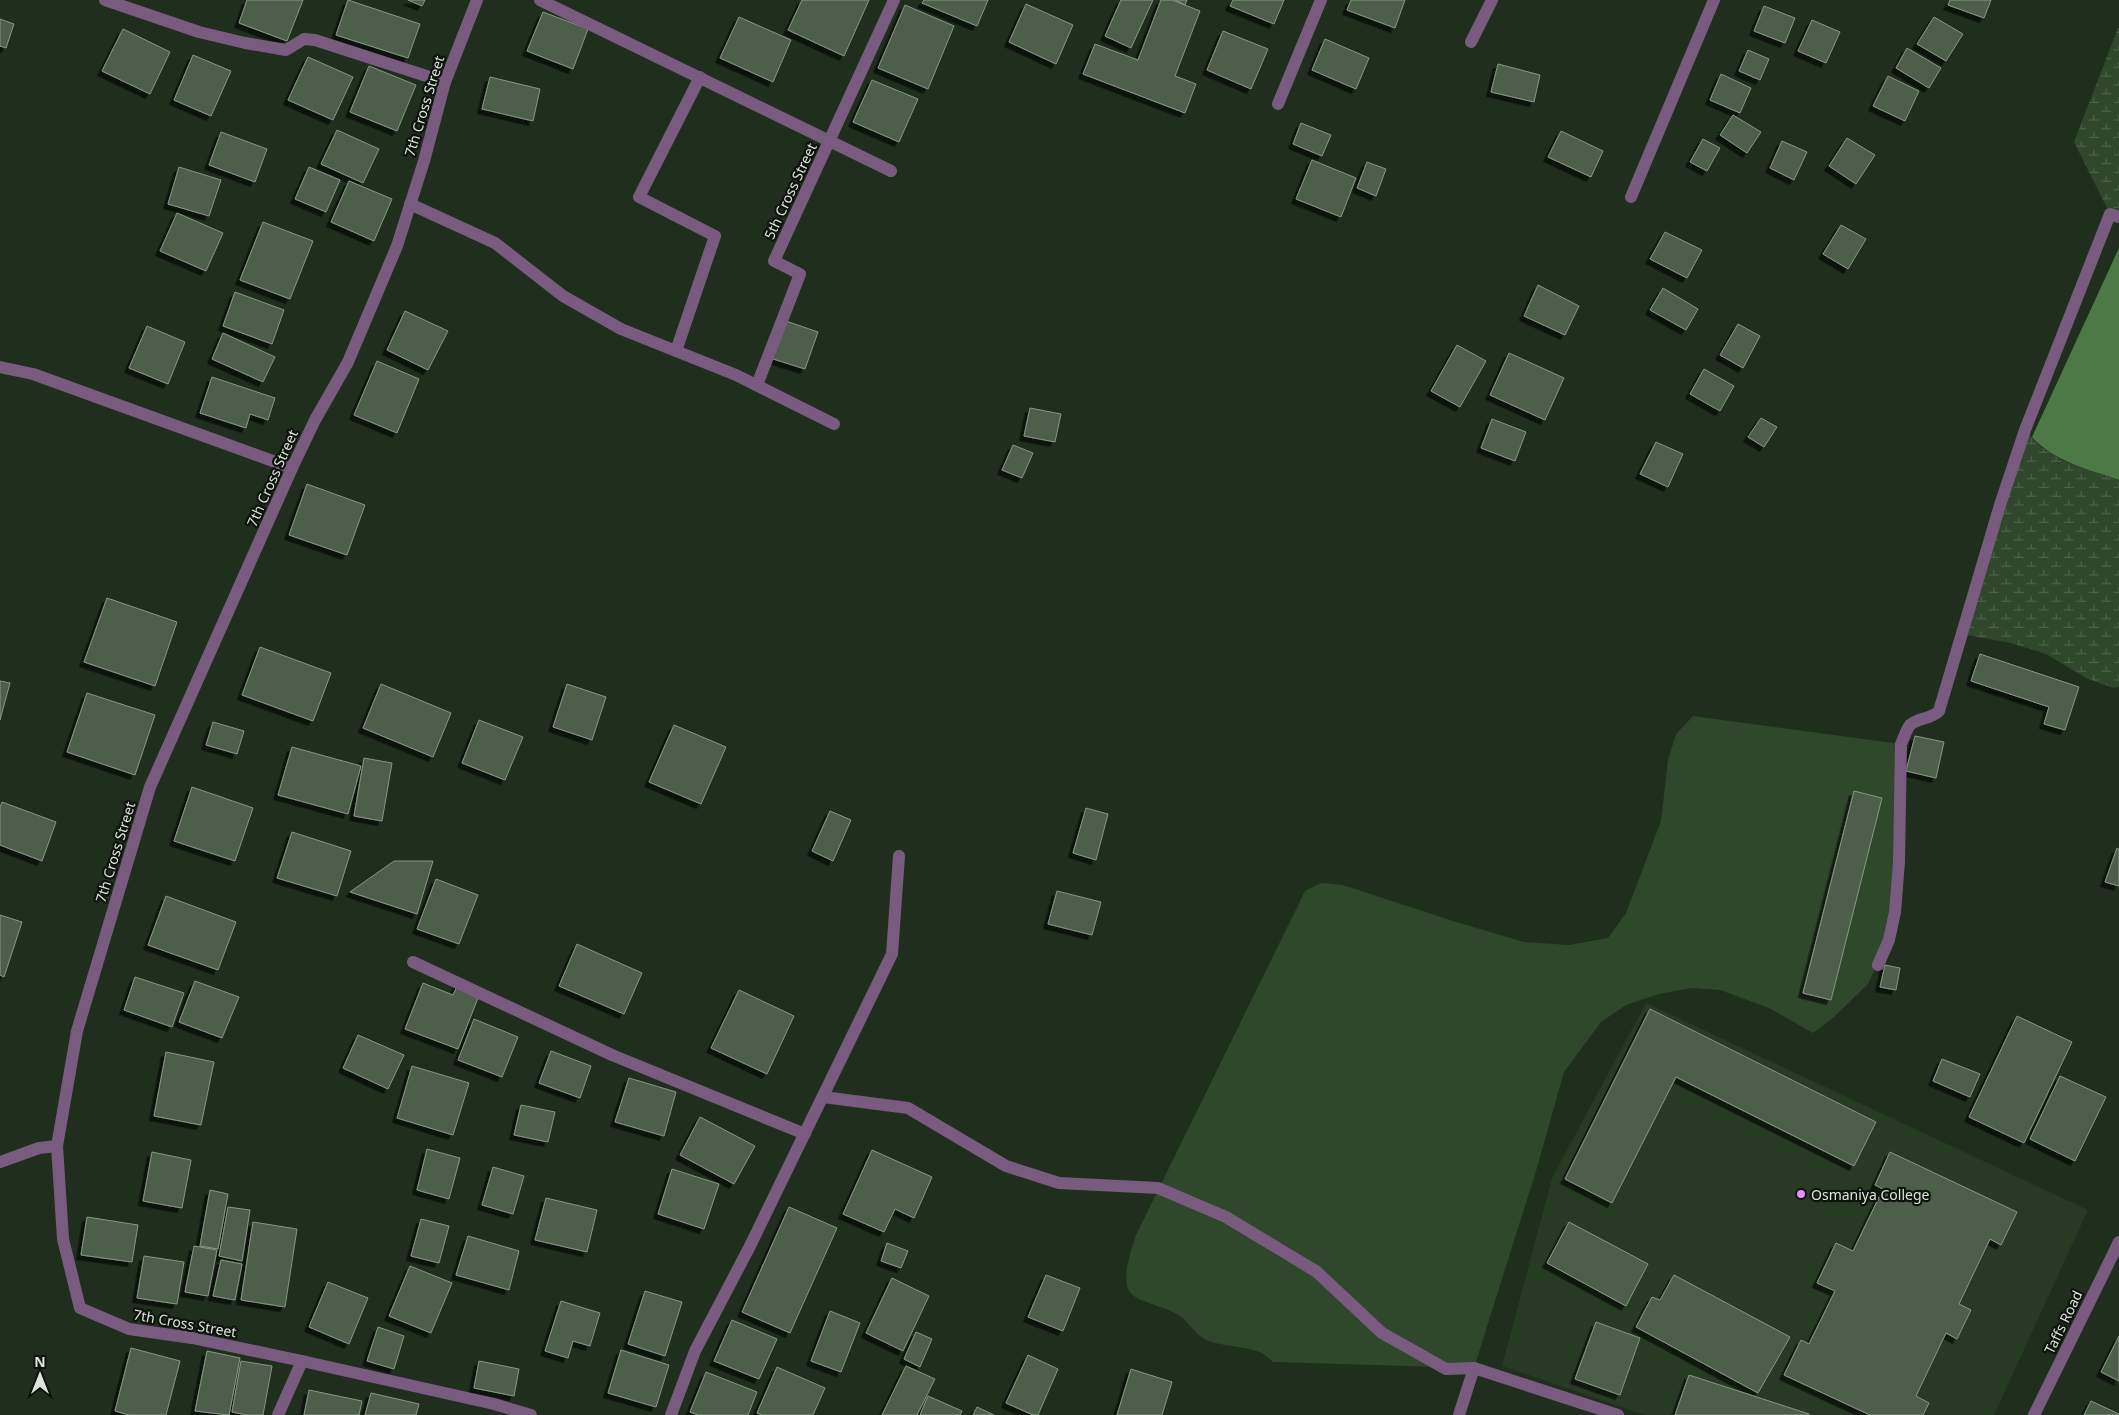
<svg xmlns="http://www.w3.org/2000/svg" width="2119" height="1415" viewBox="0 0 2119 1415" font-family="'Noto Sans',sans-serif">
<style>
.built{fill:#273a24}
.wetland{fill:url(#wetland-marsh)}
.park{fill:#2f472b}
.water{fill:#4c7946}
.building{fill:#4d5e4b;stroke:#879884;filter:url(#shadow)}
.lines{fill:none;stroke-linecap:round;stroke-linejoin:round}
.minor{stroke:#7a5b80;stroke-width:12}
.poi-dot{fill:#e98dfd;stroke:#0e140d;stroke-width:2}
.labels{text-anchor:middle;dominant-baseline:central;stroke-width:4.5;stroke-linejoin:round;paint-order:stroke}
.street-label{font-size:14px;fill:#dce5da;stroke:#0e140d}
.poi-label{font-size:14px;fill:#dce5da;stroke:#0e140d;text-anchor:start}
</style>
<defs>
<pattern id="wetland-marsh" width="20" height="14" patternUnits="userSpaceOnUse" patternTransform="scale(1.25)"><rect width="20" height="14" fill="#2f472b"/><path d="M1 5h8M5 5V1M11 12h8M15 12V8" fill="none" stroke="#4d6149"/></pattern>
<filter id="shadow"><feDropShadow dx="-4.5" dy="4.5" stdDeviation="0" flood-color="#0009"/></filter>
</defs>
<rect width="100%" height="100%" fill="#1f2e1d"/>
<path class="built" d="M1646 1003 2088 1210 1994 1415H1645L1502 1366 1552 1178Z"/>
<g class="wetland">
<path d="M2118 28H2119V217L2110 214 2074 142Z"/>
<path d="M2025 430 2041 447 2062 460 2119 480V687L2113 688 2086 678 2046 654 2011 643 1961 634Z"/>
</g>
<path class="park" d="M1693 716 1901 744 1889 940 1868 984 1833 1018 1813 1033 1769 1008 1720 990 1692 988 1659 994 1626 1005 1601 1022 1564 1072 1536 1171 1474 1368 1273 1362C1257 1344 1233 1349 1212 1342 1194 1337 1191 1322 1177 1314 1166 1308 1153 1305 1141 1300 1137 1298 1131 1295 1129 1291 1121 1278 1132 1248 1136 1235L1305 891 1321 883 1343 885 1453 921 1524 942 1569 945 1608 938 1626 913 1661 821 1668 760 1676 734Z"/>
<path class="water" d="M2119 248V480C2089 469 2054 462 2032 437Z"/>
<g class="building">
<path d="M247 0H303L287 41 239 23Z"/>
<path d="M348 0 420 24 408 58 336 35Z"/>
<path d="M408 0H425L422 6Z"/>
<path d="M802 0H869L844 56 788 30Z"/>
<path d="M924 0H988L977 26 922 3Z"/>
<path d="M1121 0H1153L1131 48 1105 36Z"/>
<path d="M1161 0H1172L1200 11 1175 76 1196 84 1185 113 1083 74 1095 44 1138 60Z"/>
<path d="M1175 0H1187L1185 5Z"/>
<path d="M1233 0H1284L1274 24 1230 6Z"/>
<path d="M1351 0H1405L1395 28 1347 10Z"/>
<path d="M1950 0H1991L1984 18 1948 5Z"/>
<path d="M1026 4 1073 25 1056 64 1009 42Z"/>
<path d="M905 5 954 26 928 89 878 68Z"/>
<path d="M1764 6 1795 18 1785 43 1754 31Z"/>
<path d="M543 12 588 29 573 69 527 51Z"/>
<path d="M739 17 791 40 773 82 720 58Z"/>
<path d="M1934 17 1963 34 1946 61 1917 44Z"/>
<path d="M0 19 14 24 6 48 0 46Z"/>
<path d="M1812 20 1840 32 1826 63 1798 51Z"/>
<path d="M123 29 170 52 150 94 102 71Z"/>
<path d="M1223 31 1268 49 1251 89 1207 70Z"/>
<path d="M1325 39 1369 58 1356 89 1312 70Z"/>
<path d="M1907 48 1941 68 1929 88 1896 68Z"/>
<path d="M1748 50 1769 59 1760 80 1739 71Z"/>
<path d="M193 55 231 71 211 116 174 100Z"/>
<path d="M308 57 353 77 333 120 288 100Z"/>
<path d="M1498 64 1540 75 1534 102 1491 92Z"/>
<path d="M369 66 416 85 397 131 350 112Z"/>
<path d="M1721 74 1751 88 1740 113 1710 100Z"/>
<path d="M1888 76 1919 91 1905 121 1873 106Z"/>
<path d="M490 77 540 89 533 121 482 109Z"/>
<path d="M872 80 918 99 899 142 853 122Z"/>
<path d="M1733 115 1761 132 1747 153 1720 135Z"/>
<path d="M1301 123 1331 135 1322 156 1293 144Z"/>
<path d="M337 130 379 149 363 183 321 164Z"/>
<path d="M1561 131 1603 151 1591 177 1548 157Z"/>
<path d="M221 132 267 149 255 182 209 165Z"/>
<path d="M1847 138 1875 155 1856 184 1829 166Z"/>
<path d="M1703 139 1720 148 1707 171 1690 162Z"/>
<path d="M1782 141 1807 152 1794 180 1770 168Z"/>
<path d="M1312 160 1356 178 1341 217 1296 199Z"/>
<path d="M1367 162 1386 169 1376 196 1357 188Z"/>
<path d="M179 167 221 180 209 216 168 204Z"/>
<path d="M309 167 340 180 326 212 295 199Z"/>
<path d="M349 181 392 199 374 241 331 222Z"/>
<path d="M177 213 223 233 206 271 160 251Z"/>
<path d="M263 222 313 241 290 299 240 280Z"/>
<path d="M1841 225 1866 239 1848 269 1823 254Z"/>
<path d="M1665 232 1702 250 1687 278 1650 259Z"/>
<path d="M1538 285 1579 306 1565 335 1524 316Z"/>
<path d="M1663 288 1698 309 1686 330 1650 310Z"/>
<path d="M235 292 284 310 272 344 223 326Z"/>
<path d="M405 311 448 331 428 370 387 350Z"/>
<path d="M783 320 818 332 805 369 770 358Z"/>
<path d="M1738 324 1760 336 1743 368 1720 355Z"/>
<path d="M147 326 185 342 168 384 129 368Z"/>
<path d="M223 333 275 357 263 382 212 359Z"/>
<path d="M1457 345 1486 361 1460 407 1431 391Z"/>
<path d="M1509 353 1564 378 1545 420 1490 395Z"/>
<path d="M377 361 419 379 397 433 354 415Z"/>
<path d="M1704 369 1734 386 1720 411 1690 394Z"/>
<path d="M212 377 275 398 268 420 250 414 246 428 200 413Z"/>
<path d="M1030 408 1061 414 1055 442 1024 436Z"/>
<path d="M1761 418 1777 427 1764 447 1748 437Z"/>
<path d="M1492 419 1526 432 1515 461 1481 448Z"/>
<path d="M1656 442 1683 454 1668 487 1640 474Z"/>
<path d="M1013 445 1033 453 1022 478 1002 470Z"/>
<path d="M307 484 365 505 347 555 289 535Z"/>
<path d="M107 598 177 622 155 686 84 662Z"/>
<path d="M260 647 331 673 313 721 242 695Z"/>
<path d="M1980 654 2079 687 2065 730 2044 724 2049 707 1971 681Z"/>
<path d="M0 681 10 683 0 720Z"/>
<path d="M381 684 451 713 433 757 363 728Z"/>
<path d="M567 684 606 697 592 740 553 727Z"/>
<path d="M87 693 155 715 135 775 67 752Z"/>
<path d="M479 720 523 737 505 780 462 763Z"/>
<path d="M213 722 244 731 237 754 206 745Z"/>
<path d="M674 725 726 747 701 804 649 782Z"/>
<path d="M1915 736 1944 742 1936 778 1906 771Z"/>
<path d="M292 747 361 766 348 814 278 795Z"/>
<path d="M364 758 392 763 382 821 354 816Z"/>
<path d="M192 787 253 808 235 861 174 841Z"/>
<path d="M1854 791 1882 798 1831 1000 1803 993Z"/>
<path d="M2 802 56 822 42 861 0 845V807Z"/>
<path d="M1086 808 1108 814 1096 860 1073 853Z"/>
<path d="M830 811 851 820 833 861 812 851Z"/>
<path d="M292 832 351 851 337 896 277 878Z"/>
<path d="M2117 848 2119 849V886L2105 882Z"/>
<path d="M394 861H433L417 914 350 892Z"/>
<path d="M436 879 478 895 459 944 417 929Z"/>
<path d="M1057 891 1101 902 1092 935 1048 924Z"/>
<path d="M166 896 236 922 218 970 148 945Z"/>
<path d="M0 915 22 922 4 977 0 975Z"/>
<path d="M577 944 642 973 624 1014 559 986Z"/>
<path d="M1885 965 1900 968 1896 990 1880 987Z"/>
<path d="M135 977 184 993 172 1027 124 1010Z"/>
<path d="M195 981 239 997 222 1038 179 1022Z"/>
<path d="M423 983 453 995 458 984 480 993 458 1049 405 1029Z"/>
<path d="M739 990 794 1016 767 1074 711 1048Z"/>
<path d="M1650 1009 1876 1122 1854 1166 1676 1077 1612 1203 1565 1179Z"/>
<path d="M2017 1016 2072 1042 2024 1143 1969 1117Z"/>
<path d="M474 1019 518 1037 502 1077 458 1060Z"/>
<path d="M358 1035 404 1055 388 1089 343 1068Z"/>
<path d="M551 1051 591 1066 580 1098 539 1083Z"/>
<path d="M166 1052 214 1062 201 1125 154 1116Z"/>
<path d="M1942 1059 1980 1074 1970 1097 1933 1081Z"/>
<path d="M412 1066 469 1083 453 1135 397 1118Z"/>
<path d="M2060 1076 2106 1097 2075 1161 2030 1139Z"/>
<path d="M629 1078 676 1092 664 1136 615 1122Z"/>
<path d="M521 1105 555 1112 548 1142 514 1135Z"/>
<path d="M700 1117 755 1146 734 1184 680 1155Z"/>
<path d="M427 1149 460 1158 449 1199 417 1190Z"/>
<path d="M872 1150 932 1177 914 1218 895 1209 884 1232 843 1214Z"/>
<path d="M152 1152 191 1160 182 1208 143 1201Z"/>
<path d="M1890 1152 2017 1212 2001 1245 1990 1239 1959 1304 1971 1310 1957 1339 1946 1333 1916 1396 1929 1403 1923 1415H1870L1784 1375 1801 1340 1809 1344 1835 1291 1817 1283 1836 1243 1853 1251 1883 1189 1875 1185Z"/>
<path d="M493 1167 524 1176 513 1214 482 1205Z"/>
<path d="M672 1169 719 1184 704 1229 658 1214Z"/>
<path d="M210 1190 228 1194 218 1249 200 1246Z"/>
<path d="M546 1198 597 1210 587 1252 535 1240Z"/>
<path d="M228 1207 250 1210 242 1261 219 1256Z"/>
<path d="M789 1207 837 1228 790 1333 742 1312Z"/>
<path d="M87 1217 138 1225 132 1262 81 1255Z"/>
<path d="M421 1219 449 1226 439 1263 411 1256Z"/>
<path d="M253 1222 297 1229 285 1307 241 1300Z"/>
<path d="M1569 1222 1648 1264 1626 1306 1547 1263Z"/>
<path d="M468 1236 519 1251 509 1290 456 1275Z"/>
<path d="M887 1243 908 1251 901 1268 881 1261Z"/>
<path d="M194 1246 217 1250 208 1296 185 1292Z"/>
<path d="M144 1256 184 1262 177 1304 137 1298Z"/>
<path d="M221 1260 242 1264 235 1300 213 1296Z"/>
<path d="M410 1266 452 1283 431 1333 389 1316Z"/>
<path d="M1046 1275 1080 1288 1063 1331 1028 1317Z"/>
<path d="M1674 1275 1790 1337 1758 1393 1636 1327 1652 1297 1660 1300Z"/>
<path d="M892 1278 929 1296 903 1351 866 1333Z"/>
<path d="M328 1282 368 1298 349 1344 309 1327Z"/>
<path d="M645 1291 682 1302 665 1356 628 1344Z"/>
<path d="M561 1301 600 1313 590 1346 573 1341 568 1358 545 1351Z"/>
<path d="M830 1311 860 1323 841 1372 811 1361Z"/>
<path d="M732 1320 777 1339 759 1379 714 1361Z"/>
<path d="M1596 1322 1640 1338 1620 1395 1575 1379Z"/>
<path d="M378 1327 404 1336 394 1369 367 1361Z"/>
<path d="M916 1332 932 1339 920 1367 904 1359Z"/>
<path d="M2119 1336V1381L2101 1372Z"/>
<path d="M131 1348 180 1361 166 1415H129L115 1411Z"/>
<path d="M621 1350 669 1365 656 1407 608 1393Z"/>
<path d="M207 1351 240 1358 229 1415 195 1411Z"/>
<path d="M1028 1355 1058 1369 1038 1415H1033L1006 1403Z"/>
<path d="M241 1361 272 1366 263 1415H247L232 1412Z"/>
<path d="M479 1361 519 1369 514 1396 474 1388Z"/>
<path d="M906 1366 935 1379 917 1415H882Z"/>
<path d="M777 1367 825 1388 813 1415H762L757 1413Z"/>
<path d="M1131 1369 1172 1382 1162 1415H1117Z"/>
<path d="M706 1372 757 1392 748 1415H698L690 1412Z"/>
<path d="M1689 1375 1809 1414V1415H1675Z"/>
<path d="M309 1390 362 1401 359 1415H304Z"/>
<path d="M371 1393 419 1404 416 1415H365Z"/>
<path d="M928 1396 962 1411 960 1415H920Z"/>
<path d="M2091 1401 2119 1414V1415H2084Z"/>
<path d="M977 1407 994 1415H973Z"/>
</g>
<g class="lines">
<g class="minor">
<path d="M105 0 199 32 245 43 286 50 304 39 315 40 445 82"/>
<path d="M477 0 445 82 424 161 397 246 348 362 315 420 292 468 150 787 77 1031 57 1146 63 1239 80 1308 129 1329 192 1338 302 1361 494 1404 531 1415"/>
<path d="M540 0 891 171"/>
<path d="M1471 42 1492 0"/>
<path d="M1278 104 1321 0"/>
<path d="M1631 197 1714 0"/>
<path d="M410 204 495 243 563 296 621 329 736 375 834 424"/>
<path d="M676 351 715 236 639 197 700 77"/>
<path d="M0 367 33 374 292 468"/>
<path d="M757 385 800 274 774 261 894 0"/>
<path d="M413 962 612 1055 805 1134"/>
<path d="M1878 965 1889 940 1895 912 1899 862 1901 744C1904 738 1906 730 1910 725 1919 717 1930 720 1939 711L2000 505 2025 430 2110 214 2119 217"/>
<path d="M823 1097 908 1108 1006 1166 1059 1183 1158 1188 1226 1217 1317 1272 1382 1333 1446 1369 1474 1368"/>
<path d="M0 1162 39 1148 57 1146"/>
<path d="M278 1415 302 1361"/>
<path d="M671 1415 695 1351 750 1246 892 954 899 856"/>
<path d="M1459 1415 1474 1368 1618 1415"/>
<path d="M2034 1415 2119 1242"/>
</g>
</g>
<circle class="poi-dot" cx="1801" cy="1194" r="5"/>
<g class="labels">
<g class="street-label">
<text transform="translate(424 106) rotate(-73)">7th Cross Street</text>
<text transform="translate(790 191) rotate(-65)">5th Cross Street</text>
<text transform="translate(272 478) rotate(-66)">7th Cross Street</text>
<text transform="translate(115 852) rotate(-73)">7th Cross Street</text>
<text transform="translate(2063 1322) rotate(-64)">Taffs Road</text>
<text transform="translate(185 1323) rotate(10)">7th Cross Street</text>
</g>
<g class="poi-label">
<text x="1811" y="1194">Osmaniya College</text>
</g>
</g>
<g transform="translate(40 1375)" stroke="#0e140d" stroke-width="4" paint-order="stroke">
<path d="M0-4L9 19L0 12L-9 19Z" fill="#dce5da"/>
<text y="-8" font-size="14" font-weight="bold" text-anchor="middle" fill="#dce5da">N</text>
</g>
</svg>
